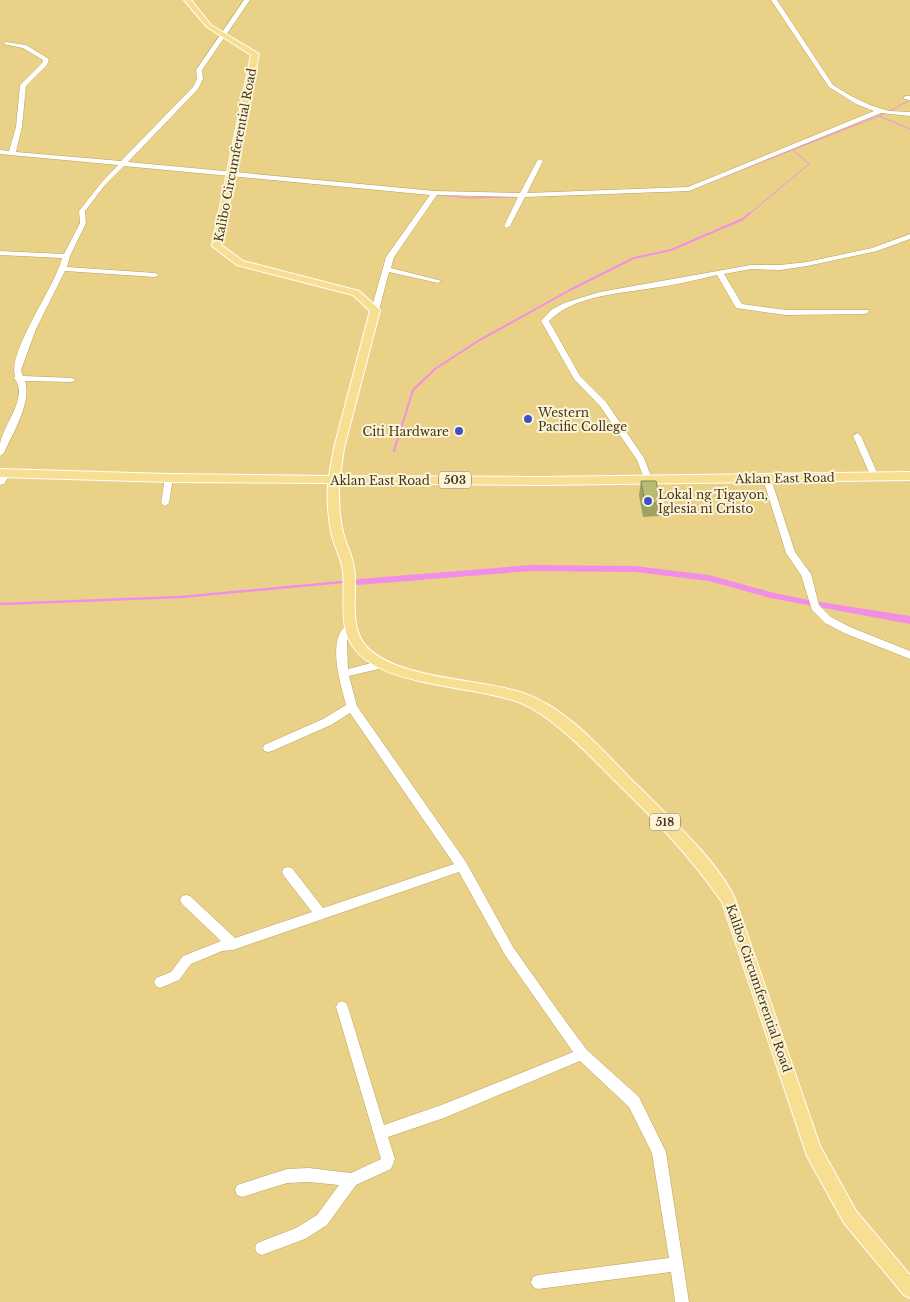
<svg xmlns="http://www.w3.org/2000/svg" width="910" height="1302" viewBox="0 0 910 1302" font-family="'Libre Baskerville',serif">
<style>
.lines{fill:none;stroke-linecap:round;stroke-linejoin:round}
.stream-far2{stroke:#f18fe6;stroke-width:1}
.stream-far1{stroke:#f18fe6;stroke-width:2}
.stream{stroke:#f18fe6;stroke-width:2.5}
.canal{fill:#f18fe6;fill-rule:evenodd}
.minor-casing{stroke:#baa159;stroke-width:1}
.major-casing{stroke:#fff;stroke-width:2}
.minor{fill:#fff;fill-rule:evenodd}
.major{fill:#f7de91;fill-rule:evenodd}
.wall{fill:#9ea262}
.building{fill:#b8bc72;stroke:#818450}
.poi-dot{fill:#3e51c4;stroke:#fdf3d7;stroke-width:2}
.labels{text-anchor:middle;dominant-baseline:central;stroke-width:4;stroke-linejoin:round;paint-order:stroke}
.shield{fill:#fdf3d7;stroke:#796f51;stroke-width:1}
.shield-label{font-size:11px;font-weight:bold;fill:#413718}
.street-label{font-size:12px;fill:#413718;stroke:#fdf3d7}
.poi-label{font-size:12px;fill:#413718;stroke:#fdf3d7;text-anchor:start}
</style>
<rect width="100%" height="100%" fill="#ead188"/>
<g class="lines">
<g class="stream-far2">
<path d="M888 112 910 100"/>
<path d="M879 116 910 129"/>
<path d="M695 188 884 114"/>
<path d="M437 195 469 198 514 197"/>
<path d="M748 215 809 164 793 150"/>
</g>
<path class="stream-far1" d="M394 451 413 390 435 369 478 341 570 290 634 258 671 250 743 219 750 213"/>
<path class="stream" d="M0 604 181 597 342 582"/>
<path class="canal" d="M531 565 635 566 709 575 770 592 814 601 910 616V624L770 598 709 581 635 572 531 571 358 585 353 582 358 579Z"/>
<g class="minor-casing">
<g id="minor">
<path d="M244 0H250L202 70 203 79 198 89 128 162 435 191 520 193 537 161 540 159 543 161 527 193 688 187 874 111 856 104 829 87 771 0H777L833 85 851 96 870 105 889 111 910 112V116L881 113 689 191 525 197 510 226 507 228 504 226 518 197 437 195 394 257 391 268 442 281 438 283 389 272 379 310 375 312 371 310 386 257 430 195 124 166 105 185 85 211 86 223 70 256 67 267 155 273 159 275 155 277 65 271 36 329 21 370 23 376 72 378 76 380 72 382 25 381C32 402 13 433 4 453L0 456C0 452 0 448 0 444 3 425 30 395 14 378L15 376C7 352 55 287 62 258L0 255V251L64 254 80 223 79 211 101 183 118 165 0 154V150L9 151 16 127 20 85 42 63 43 60 23 48 3 44 6 42 26 45 49 59 47 65 26 86 22 127 16 152 121 161 193 87 197 79 196 70Z"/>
<path d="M906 96H910V100L904 99V97Z"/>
<path d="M910 234V239L877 251 807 266 780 270 751 269 724 274 742 304 786 310H868L869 312 865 314 786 315 736 308 717 275C696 280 675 285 653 288 618 294 575 295 549 321L580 376 606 402 644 458 652 479 648 482 645 481 637 460 600 406 574 379 541 321 551 310 564 303 600 292 751 265H780L807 262 872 248Z"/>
<path d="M857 433 861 436 879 477 878 479 875 480 871 477 853 436Z"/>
<path d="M7 470 11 473 4 484 0 485V477L4 471Z"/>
<path d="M169 475 173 478 169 503 165 506 161 503 165 478Z"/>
<path d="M767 476 771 479 795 552 811 574 819 605 831 617 850 627 910 651V659L844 633 825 623 812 610 801 575 786 553 763 479Z"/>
<path d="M351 623 356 627 347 640 348 669 383 660 387 661 388 664 387 667 349 676 357 706 466 862 513 947 561 1015 587 1050 639 1097 666 1152 689 1302H675L671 1272 538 1289 533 1287 531 1282 533 1277 538 1275 669 1258 652 1153 629 1107 580 1061 444 1118 388 1137 395 1159 391 1169 356 1185 327 1225 305 1239 262 1255 257 1253 255 1248 257 1243 296 1228 317 1215 339 1185 309 1182 287 1183 242 1197 237 1195 235 1190 237 1185 287 1169 309 1168 351 1173 381 1159 336 1007 338 1003 342 1001 346 1003 348 1007 384 1125 444 1104 573 1052 505 955 459 872 233 950 222 951 191 964 179 980 160 988 156 986 154 982 156 978 171 972 183 956 221 941 182 904 180 900 182 896 186 895 190 896 235 938 312 912 284 876 282 872 284 868 288 867 292 868 323 908 454 864 350 713 331 725 272 751 268 752 264 751 263 748 264 745 323 719 346 705C341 685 324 634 351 623Z"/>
</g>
</g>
<g class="major-casing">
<path id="major" d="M184 0H191L211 25 259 54 221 245 243 261 359 291 380 310 344 448 340 476 541 477 910 472V480L541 485 339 483C339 501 339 519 344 536 347 547 353 557 354 568 358 592 348 625 365 645 395 680 479 678 523 693 570 709 605 754 639 787 670 818 717 860 735 899L820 1146 856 1211 910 1275V1298L904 1295 844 1223 807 1156 722 902C690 855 651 816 611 777 586 752 562 726 531 708 484 681 363 693 346 632 341 613 345 592 343 572 342 559 335 548 332 536 328 519 327 501 328 483L169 482 0 477V469L169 474 329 476 334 448 370 311 353 295 237 265 212 246 251 55 207 27Z"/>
</g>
<use href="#minor" class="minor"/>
<use href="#major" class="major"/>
</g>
<path class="wall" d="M641 481 661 503 659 516 643 517 639 495Z"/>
<path class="building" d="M641 481H656L661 503H645Z"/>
<g class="poi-dot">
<circle cx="528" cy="419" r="5"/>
<circle cx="459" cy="431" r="5"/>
<circle cx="648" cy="501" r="5"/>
</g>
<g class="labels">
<g class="shield">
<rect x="439" y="471.5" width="32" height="17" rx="4"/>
<rect x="650" y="813.5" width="30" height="17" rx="4"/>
</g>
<g class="shield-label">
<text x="455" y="480">503</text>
<text x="665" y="822">518</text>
</g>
<g class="street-label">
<text transform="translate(235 155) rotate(-79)">Kalibo Circumferential Road</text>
<text transform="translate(785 478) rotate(-1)">Aklan East Road</text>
<text x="380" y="480">Aklan East Road</text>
<text transform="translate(759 988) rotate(71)">Kalibo Circumferential Road</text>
</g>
<g class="poi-label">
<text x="538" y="412">Western<tspan x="538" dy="14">Pacific College</tspan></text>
<text x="449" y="431" text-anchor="end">Citi Hardware</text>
<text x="658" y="494">Lokal ng Tigayon,<tspan x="658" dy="14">Iglesia ni Cristo</tspan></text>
</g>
</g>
</svg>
